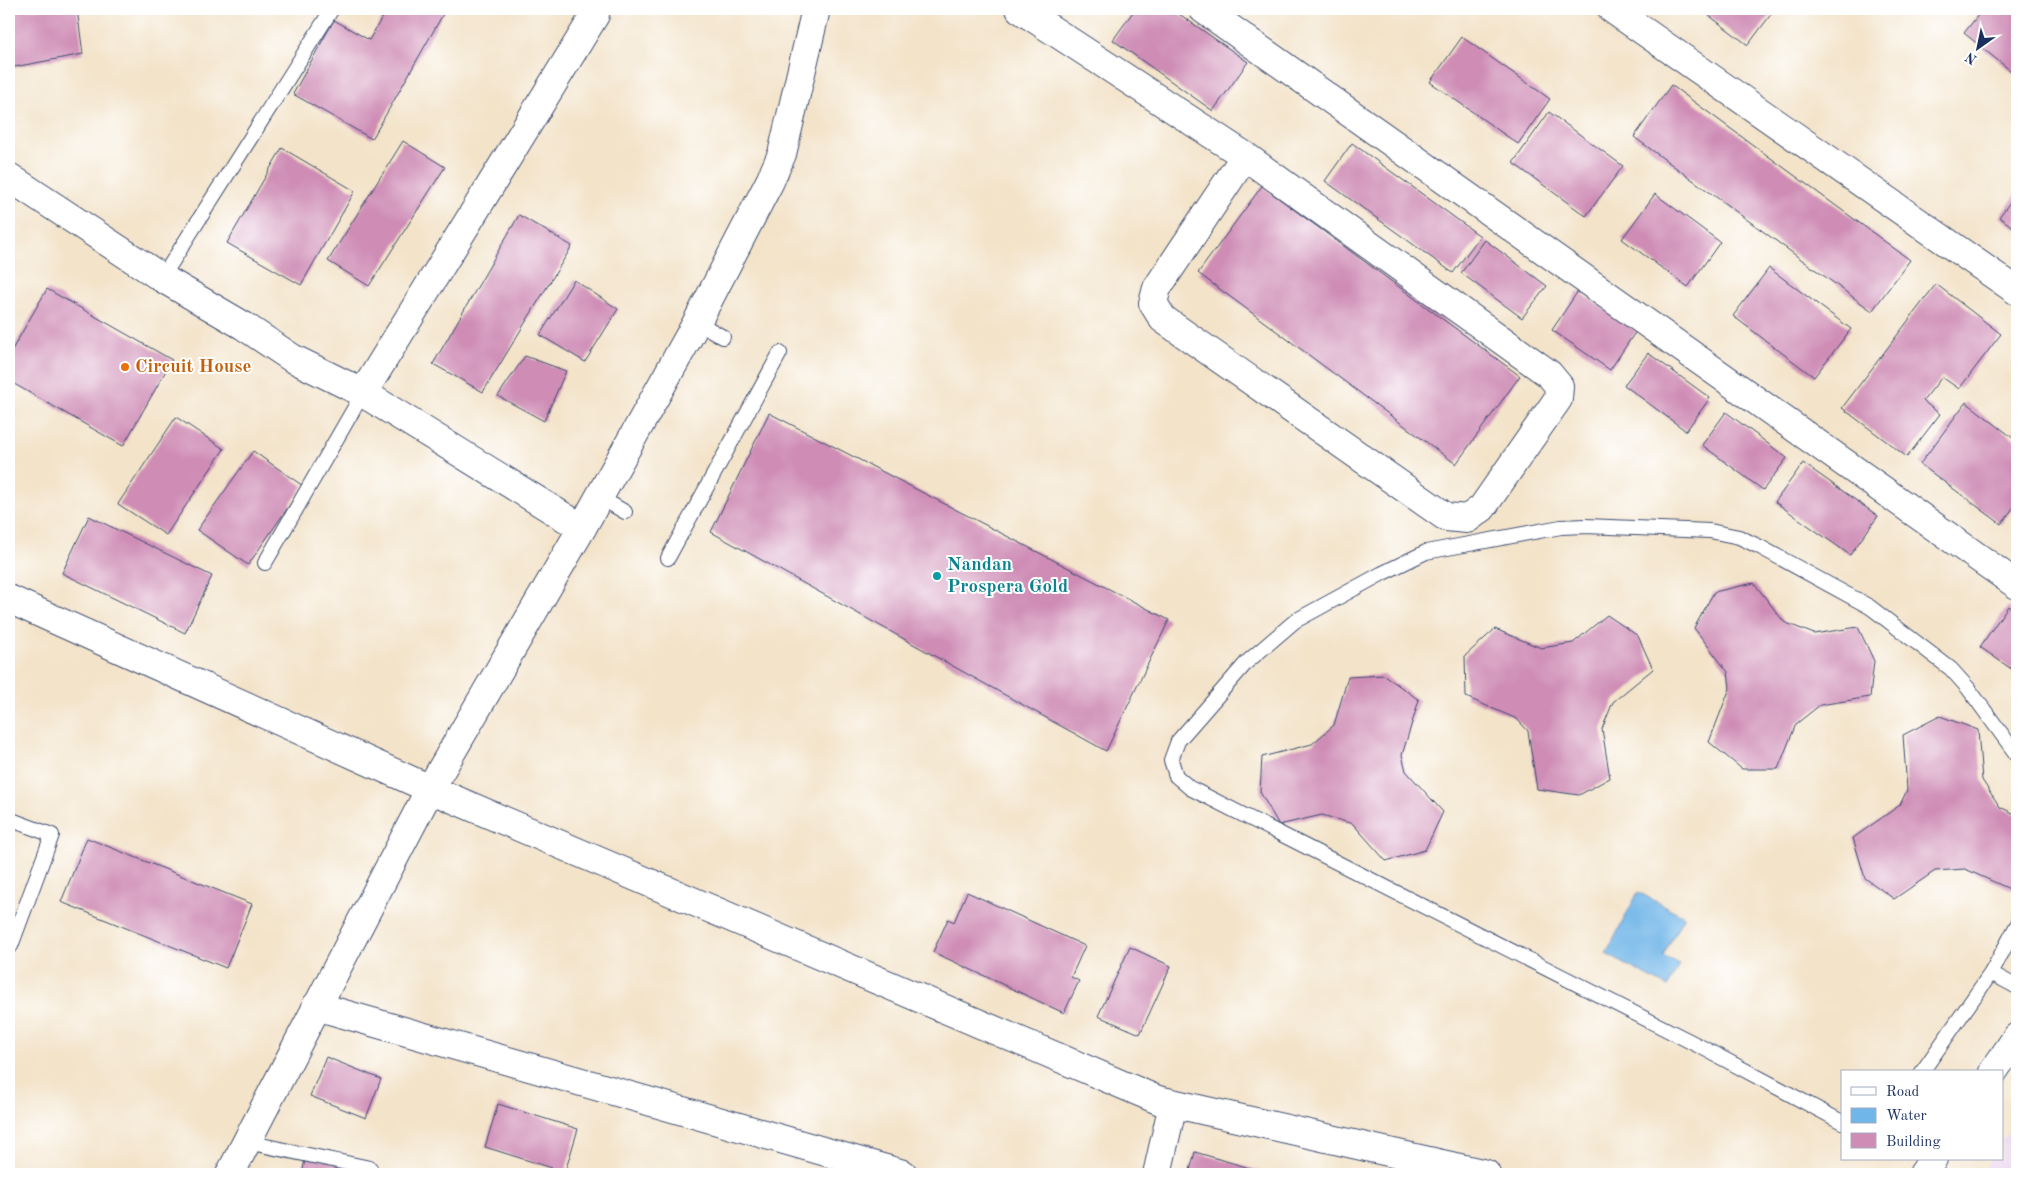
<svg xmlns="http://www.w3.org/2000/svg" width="2026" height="1183" viewBox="0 0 2026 1183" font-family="'Old Standard TT',serif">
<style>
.built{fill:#e8d2ee}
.water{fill:#71b6e8;stroke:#4672a3}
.building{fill:#cf8db6}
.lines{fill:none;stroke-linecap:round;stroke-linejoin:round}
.service-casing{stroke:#3b4a6e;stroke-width:16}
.minor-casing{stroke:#3b4a6e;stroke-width:30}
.tertiary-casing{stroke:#3b4a6e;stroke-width:30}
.service{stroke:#fff;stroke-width:14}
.minor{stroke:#fff;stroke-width:28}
.tertiary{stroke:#fff;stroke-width:28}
.food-dot{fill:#e8710a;stroke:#fff;stroke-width:2}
.culture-dot{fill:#0f9aa8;stroke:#fff;stroke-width:2}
.labels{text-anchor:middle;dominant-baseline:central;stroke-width:4;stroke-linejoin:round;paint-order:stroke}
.food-label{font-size:19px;font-weight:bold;fill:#c56008;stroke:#fff;text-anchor:start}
.culture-label{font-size:19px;font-weight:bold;fill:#0d838f;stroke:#fff;text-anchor:start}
</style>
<rect width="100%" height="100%" fill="#fff"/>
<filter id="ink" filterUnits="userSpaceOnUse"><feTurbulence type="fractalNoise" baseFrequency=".02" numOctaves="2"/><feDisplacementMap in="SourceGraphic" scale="10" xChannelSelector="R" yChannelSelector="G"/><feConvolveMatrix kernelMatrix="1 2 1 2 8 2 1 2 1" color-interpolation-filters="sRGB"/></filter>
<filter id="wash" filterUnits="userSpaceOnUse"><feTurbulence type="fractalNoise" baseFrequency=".0096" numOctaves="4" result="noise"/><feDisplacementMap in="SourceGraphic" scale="20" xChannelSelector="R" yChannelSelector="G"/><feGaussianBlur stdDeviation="1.12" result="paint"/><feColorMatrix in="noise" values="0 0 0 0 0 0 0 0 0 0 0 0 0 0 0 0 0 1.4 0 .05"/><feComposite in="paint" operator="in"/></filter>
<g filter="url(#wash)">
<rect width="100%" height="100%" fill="#f3e3c9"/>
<path class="built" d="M2017 1118V1174H1981L1991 1159H2002V1141Z"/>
<path class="water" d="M1638 892 1684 916 1663 956 1679 964 1668 987 1606 954Z"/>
<g id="blocks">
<g class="building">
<path d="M9 9H77L83 54 9 68Z"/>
<path d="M387 9H446L372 139 293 94 334 20 369 40Z"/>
<path d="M1135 9H1172L1248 62 1213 111 1113 40Z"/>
<path d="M1705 9H1775L1748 45 1703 11Z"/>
<path d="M1915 9H1927L1923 15Z"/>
<path d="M1983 9H2017V76L1964 33Z"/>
<path d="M1462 37 1550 99 1518 144 1430 82Z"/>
<path d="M1671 85 1910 260 1872 311 1634 137Z"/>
<path d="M1549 112 1623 166 1586 216 1513 163Z"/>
<path d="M403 141 445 167 369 286 328 261Z"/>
<path d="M1352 143 1480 236 1453 273 1325 181Z"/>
<path d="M282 148 355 191 301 285 227 243Z"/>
<path d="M1262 186 1520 376 1456 464 1198 273Z"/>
<path d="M2017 193V230L1999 217Z"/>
<path d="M1655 194 1720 242 1688 287 1622 239Z"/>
<path d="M519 215 572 246 483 392 433 364Z"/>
<path d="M1485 240 1547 286 1522 318 1461 273Z"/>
<path d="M1769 268 1851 329 1814 377 1733 316Z"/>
<path d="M574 280 618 309 585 362 540 335Z"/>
<path d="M1936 284 2001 334 1959 389 1942 377 1923 401 1940 414 1907 457 1842 408Z"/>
<path d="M47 289 172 360 123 446 9 381V355Z"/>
<path d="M1578 291 1636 331 1610 370 1552 330Z"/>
<path d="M1648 353 1710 398 1686 431 1624 385Z"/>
<path d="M525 356 566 371 544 421 498 396Z"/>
<path d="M1966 402 2017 441V503L2001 524 1920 464Z"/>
<path d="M1726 412 1787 458 1763 490 1702 445Z"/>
<path d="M769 413 1169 620 1106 751 711 532Z"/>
<path d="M176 417 224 449 166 535 118 504Z"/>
<path d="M253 451 303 486 248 565 197 530Z"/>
<path d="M1803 463 1878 516 1850 555 1775 502Z"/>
<path d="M89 516 212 576 185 633 62 573Z"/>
<path d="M1754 583 1784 622 1814 634 1858 627 1874 661 1870 697 1820 705 1796 724 1778 769H1742L1709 742 1730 688 1728 672 1694 628 1714 592Z"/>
<path d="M2008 606 2017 613V673L1980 647Z"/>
<path d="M1607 615 1638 636 1653 669 1613 702 1602 729 1610 778 1579 795 1537 789 1528 731 1517 719 1466 697 1465 656 1495 629 1541 648 1573 643Z"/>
<path d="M1384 675 1419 700 1402 755 1406 771 1443 812 1425 850 1386 861 1353 824 1322 815 1279 825 1260 792 1262 757 1312 744 1334 725 1348 677Z"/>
<path d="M1940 716 1978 730 1982 780 2000 807 2017 815V884L2012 890 1965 869 1935 871 1894 899 1865 878 1853 838 1900 805 1907 790 1903 735Z"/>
<path d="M87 838 252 904 226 968 61 902Z"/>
<path d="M967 892 1085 946 1071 977 1079 981 1064 1013 933 952 948 919 954 922Z"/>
<path d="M1130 947 1171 966 1140 1034 1098 1016Z"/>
<path d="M326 1057 381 1079 366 1118 310 1096Z"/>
<path d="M498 1104 578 1129 565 1172 485 1147Z"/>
<path d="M1195 1152 1270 1174H1189Z"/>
<path d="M306 1155 379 1174H302Z"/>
</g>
</g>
</g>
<g filter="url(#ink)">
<use href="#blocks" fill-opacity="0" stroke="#3b4a6e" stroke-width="1"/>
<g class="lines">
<g class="service-casing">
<g id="service">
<path d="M162 278 332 9"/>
<path d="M697 322 723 337"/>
<path d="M599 497 625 512"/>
<path d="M668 558 780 353"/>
<path d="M265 563 363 393"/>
<path d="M9 819 52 835 11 946 9 945"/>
<path d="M1991 973 2017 987"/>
<path d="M1922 1072 1991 973 2017 925"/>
<path d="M1842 1122 1707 1050 1190 788 1176 776 1171 760 1178 741 1247 662 1295 621 1381 574 1426 552 1561 527 1585 526 1710 531 1739 537 1760 547 1870 607 1951 669 1968 688 2017 755"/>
<path d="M247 1142 370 1168"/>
</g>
</g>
<g class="minor-casing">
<g id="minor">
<path d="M1020 9 1245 156 1549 374 1559 386 1558 399 1482 508 1467 519 1446 517 1163 319 1153 303 1157 288 1245 156"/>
<path d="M1203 9 2017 585"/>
<path d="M1612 9 2017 291"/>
<path d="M363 393 595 15"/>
<path d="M9 599 430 789 1158 1100 1486 1174"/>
<path d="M316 1006 903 1174"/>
<path d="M1993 1072 2017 1037"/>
<path d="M1157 1174 1173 1104"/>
<path d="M1923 1174 1933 1159"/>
</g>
</g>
<g class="tertiary-casing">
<g id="tertiary">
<path d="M9 177 162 278 244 326 292 358 363 393 582 528"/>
<path d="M230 1174 430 789 582 528 697 322 770 181 782 154 816 9"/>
</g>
</g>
<use href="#service" class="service"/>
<use href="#minor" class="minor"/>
<use href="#tertiary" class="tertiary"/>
</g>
</g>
<circle class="food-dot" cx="125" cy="367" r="5"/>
<circle class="culture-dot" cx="937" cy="576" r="5"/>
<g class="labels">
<g class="food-label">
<text x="135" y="367">Circuit House</text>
</g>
<g class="culture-label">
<text x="947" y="565">Nandan<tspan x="947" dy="22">Prospera Gold</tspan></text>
</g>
</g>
<rect width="2026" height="1183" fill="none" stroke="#fff" stroke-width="30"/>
<rect x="1841" y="1070" width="162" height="90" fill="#ffffff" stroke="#a4acbf"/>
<rect x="1851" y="1087" width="25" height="8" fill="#ffffff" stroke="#a4acbf"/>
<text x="1886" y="1096" font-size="15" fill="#1b2f5e">Road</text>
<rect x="1851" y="1108" width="25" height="15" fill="#71b6e8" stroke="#a4acbf"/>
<text x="1886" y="1120" font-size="15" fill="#1b2f5e">Water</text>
<rect x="1851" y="1133" width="25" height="15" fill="#cf8db6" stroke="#a4acbf"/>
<text x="1886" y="1146" font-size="15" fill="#1b2f5e">Building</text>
<g transform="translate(1978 48) rotate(213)" stroke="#ffffff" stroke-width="4" paint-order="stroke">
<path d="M0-4L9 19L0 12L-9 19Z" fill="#1b2f5e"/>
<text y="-8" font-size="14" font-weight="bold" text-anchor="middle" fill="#1b2f5e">N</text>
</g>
</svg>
